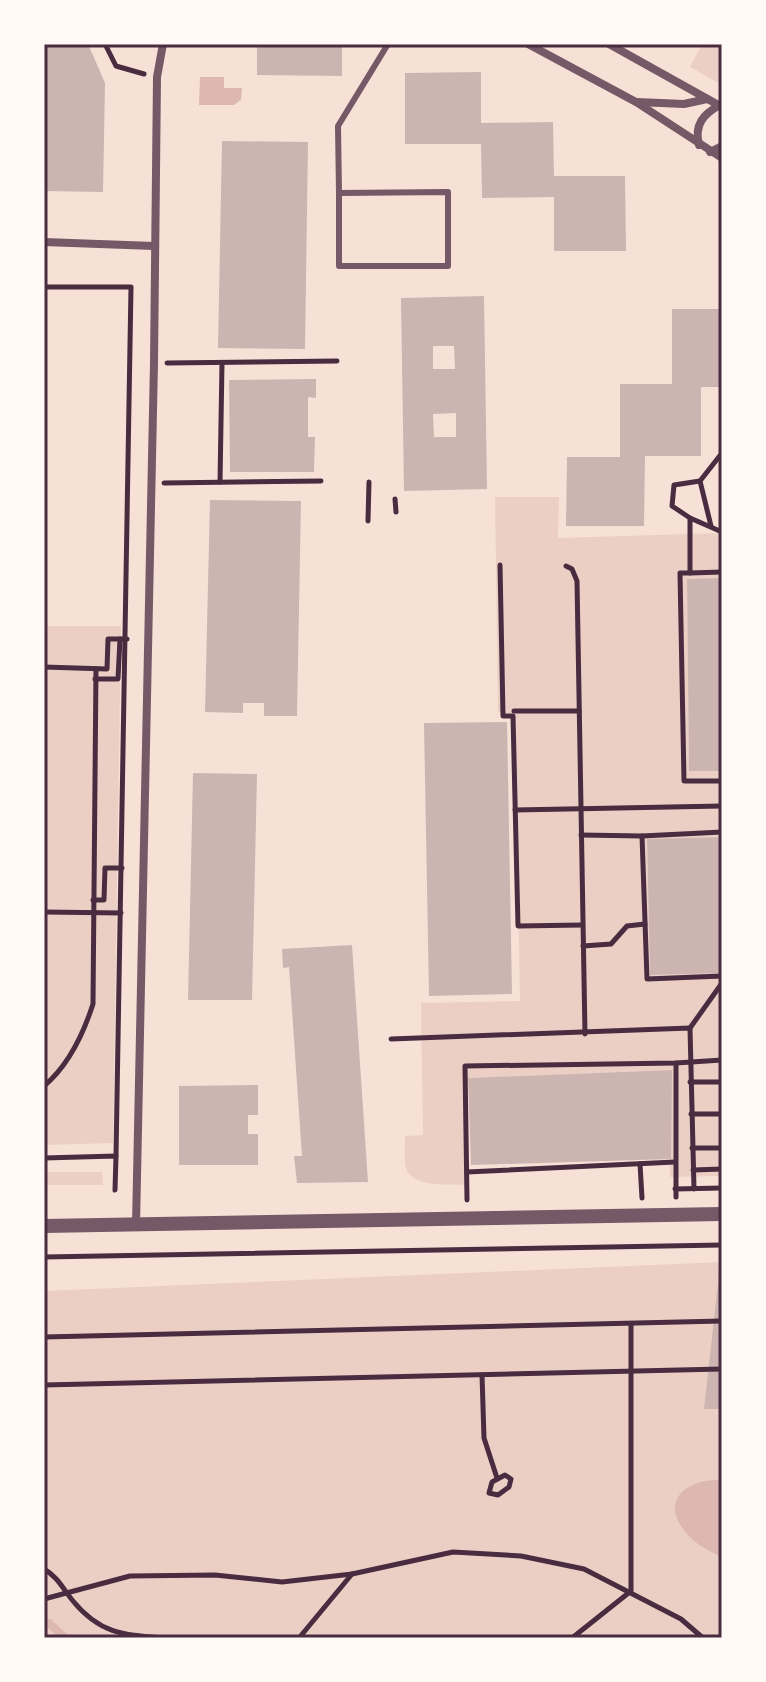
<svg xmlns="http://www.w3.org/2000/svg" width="766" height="1682" viewBox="0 0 766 1682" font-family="'Asap Condensed',sans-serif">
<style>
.green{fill:#ebcfc5}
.water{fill:#dcb8b0}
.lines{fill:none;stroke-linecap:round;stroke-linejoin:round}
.stream{stroke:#dcb8b0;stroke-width:8}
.building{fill:#ccb4b1;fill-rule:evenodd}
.path{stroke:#4a2c40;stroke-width:5}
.service{stroke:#755966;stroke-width:6}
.minor{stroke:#755966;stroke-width:8}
.tertiary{stroke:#755966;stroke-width:14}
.neatline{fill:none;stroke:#4a2c40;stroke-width:3}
</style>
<rect width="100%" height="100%" fill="#f7e1d7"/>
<g class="green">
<path d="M702 44H722V85L690 67Z"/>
<path d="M495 497H559L558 538 722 533V578L687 580 689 771H722V837L647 840 650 975 722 973V1176L670 1177 671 1070 468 1078 466 1185C449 1184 412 1188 406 1168 404 1159 405 1145 405 1136L423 1135 421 1003 520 1001 515 714 498 712Z"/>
<path d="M44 626H121L113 1143 44 1145Z"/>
<path d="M44 1172H102L103 1185H44Z"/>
<path d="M722 1262V1638H44V1291Z"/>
</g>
<g class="water">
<path d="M200 77H224V88H242L241 100 234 105H199Z"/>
<path d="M722 1480V1557C710 1552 699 1546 690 1537 657 1504 683 1478 722 1480Z"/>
</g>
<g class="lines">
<path class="stream" d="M49 1623 65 1638"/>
</g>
<g class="building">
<path d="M44 44H88L105 83 103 192 44 191Z"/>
<path d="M257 44H342V76L257 75Z"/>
<path d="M481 72V123L553 122 554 176H625L626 251H554V197L482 198 481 144H405V73Z"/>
<path d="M222 141 308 142 305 349 218 348Z"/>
<path d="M484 296 487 489 404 491 401 298ZM433 346H454L455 369H433ZM456 413V437H434L433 414Z"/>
<path d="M672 309H722V387H701V456H645L644 526H566L567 457H620V384H672Z"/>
<path d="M316 379V398L308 397V437H315L314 472H230L229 380Z"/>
<path d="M210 500 301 501 297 716H264V703H243V713L205 712Z"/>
<path d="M722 578V771H689L687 579Z"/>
<path d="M507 722 512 994 429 996 424 723Z"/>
<path d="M193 773 257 774 252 1000H188Z"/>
<path d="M722 837V973L650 975 647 839Z"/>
<path d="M352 945 368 1182 297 1183 294 1156H302L289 967 283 968 282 949Z"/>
<path d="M672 1070 671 1159 471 1165 468 1078Z"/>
<path d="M258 1085V1115H248V1134H258V1165H179V1086Z"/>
<path d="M719 1275H722V1409H704Z"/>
</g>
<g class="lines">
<g class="path">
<path d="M105 44 116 66 144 74"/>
<path d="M44 287H131L116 1156"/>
<path d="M167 363 337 361"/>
<path d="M722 453 700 481 674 485 672 506 690 518V573H680L684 781H722"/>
<path d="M700 481 711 526"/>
<path d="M220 482 222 363"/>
<path d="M164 483 321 481"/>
<path d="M395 499 396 512"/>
<path d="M690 518 722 532"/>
<path d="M368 521 369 482"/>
<path d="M500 565 503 716H513L518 926 582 925"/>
<path d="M566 566 572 569 577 581 585 1034"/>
<path d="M690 573 722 572"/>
<path d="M44 667 107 669 108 639H127"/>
<path d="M95 679H118L120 639"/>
<path d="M514 711H579"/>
<path d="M515 810 722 806"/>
<path d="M581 835 642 836 722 832"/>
<path d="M642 836 647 979 722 976"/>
<path d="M93 900H104L105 868H122"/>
<path d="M44 912 121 913"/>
<path d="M583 946 611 944 627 926 645 924"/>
<path d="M690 1028 722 983"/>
<path d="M391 1039 690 1028 694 1189"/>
<path d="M690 1082H722"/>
<path d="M44 1086C69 1065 83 1035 93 1004L96 669"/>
<path d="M691 1114H722"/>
<path d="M692 1148H722"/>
<path d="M44 1158 116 1156 115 1190"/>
<path d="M640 1164 642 1198"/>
<path d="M693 1170 722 1169"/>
<path d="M467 1172 675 1162"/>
<path d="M675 1189 722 1188"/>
<path d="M676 1197V1063"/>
<path d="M467 1200 465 1066 676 1063 722 1060"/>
<path d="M44 1257 722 1245"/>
<path d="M44 1337 722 1321"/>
<path d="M482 1375 484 1438 497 1478"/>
<path d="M44 1385 722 1369"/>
<path d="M505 1475 511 1479 509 1487 498 1495 489 1493 492 1482Z"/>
<path d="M44 1569C58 1577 63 1589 73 1601 100 1634 124 1635 163 1638"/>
<path d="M44 1599 130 1576 215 1575 282 1582 352 1574 453 1552 521 1556 584 1569 681 1619 703 1638"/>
<path d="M299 1638 352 1574"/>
<path d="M572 1638 631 1591V1324"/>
</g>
<g class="service">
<path d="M448 192V266H339V193Z"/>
<path d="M339 193 338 126 388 44"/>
</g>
<g class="minor">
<path d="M528 44 636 102 722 158"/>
<path d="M609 44 722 107"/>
<path d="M637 102 684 104 707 99"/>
<path d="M699 145C694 125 703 114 720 105"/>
<path d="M710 152 722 146"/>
<path d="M44 242 154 246"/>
<path d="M136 1225 154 363 157 77 163 44"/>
</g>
<path class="tertiary" d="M44 1226 722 1214"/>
</g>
<rect width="766" height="1682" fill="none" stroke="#fffaf5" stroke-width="92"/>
<rect x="46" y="46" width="674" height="1590" class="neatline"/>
</svg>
